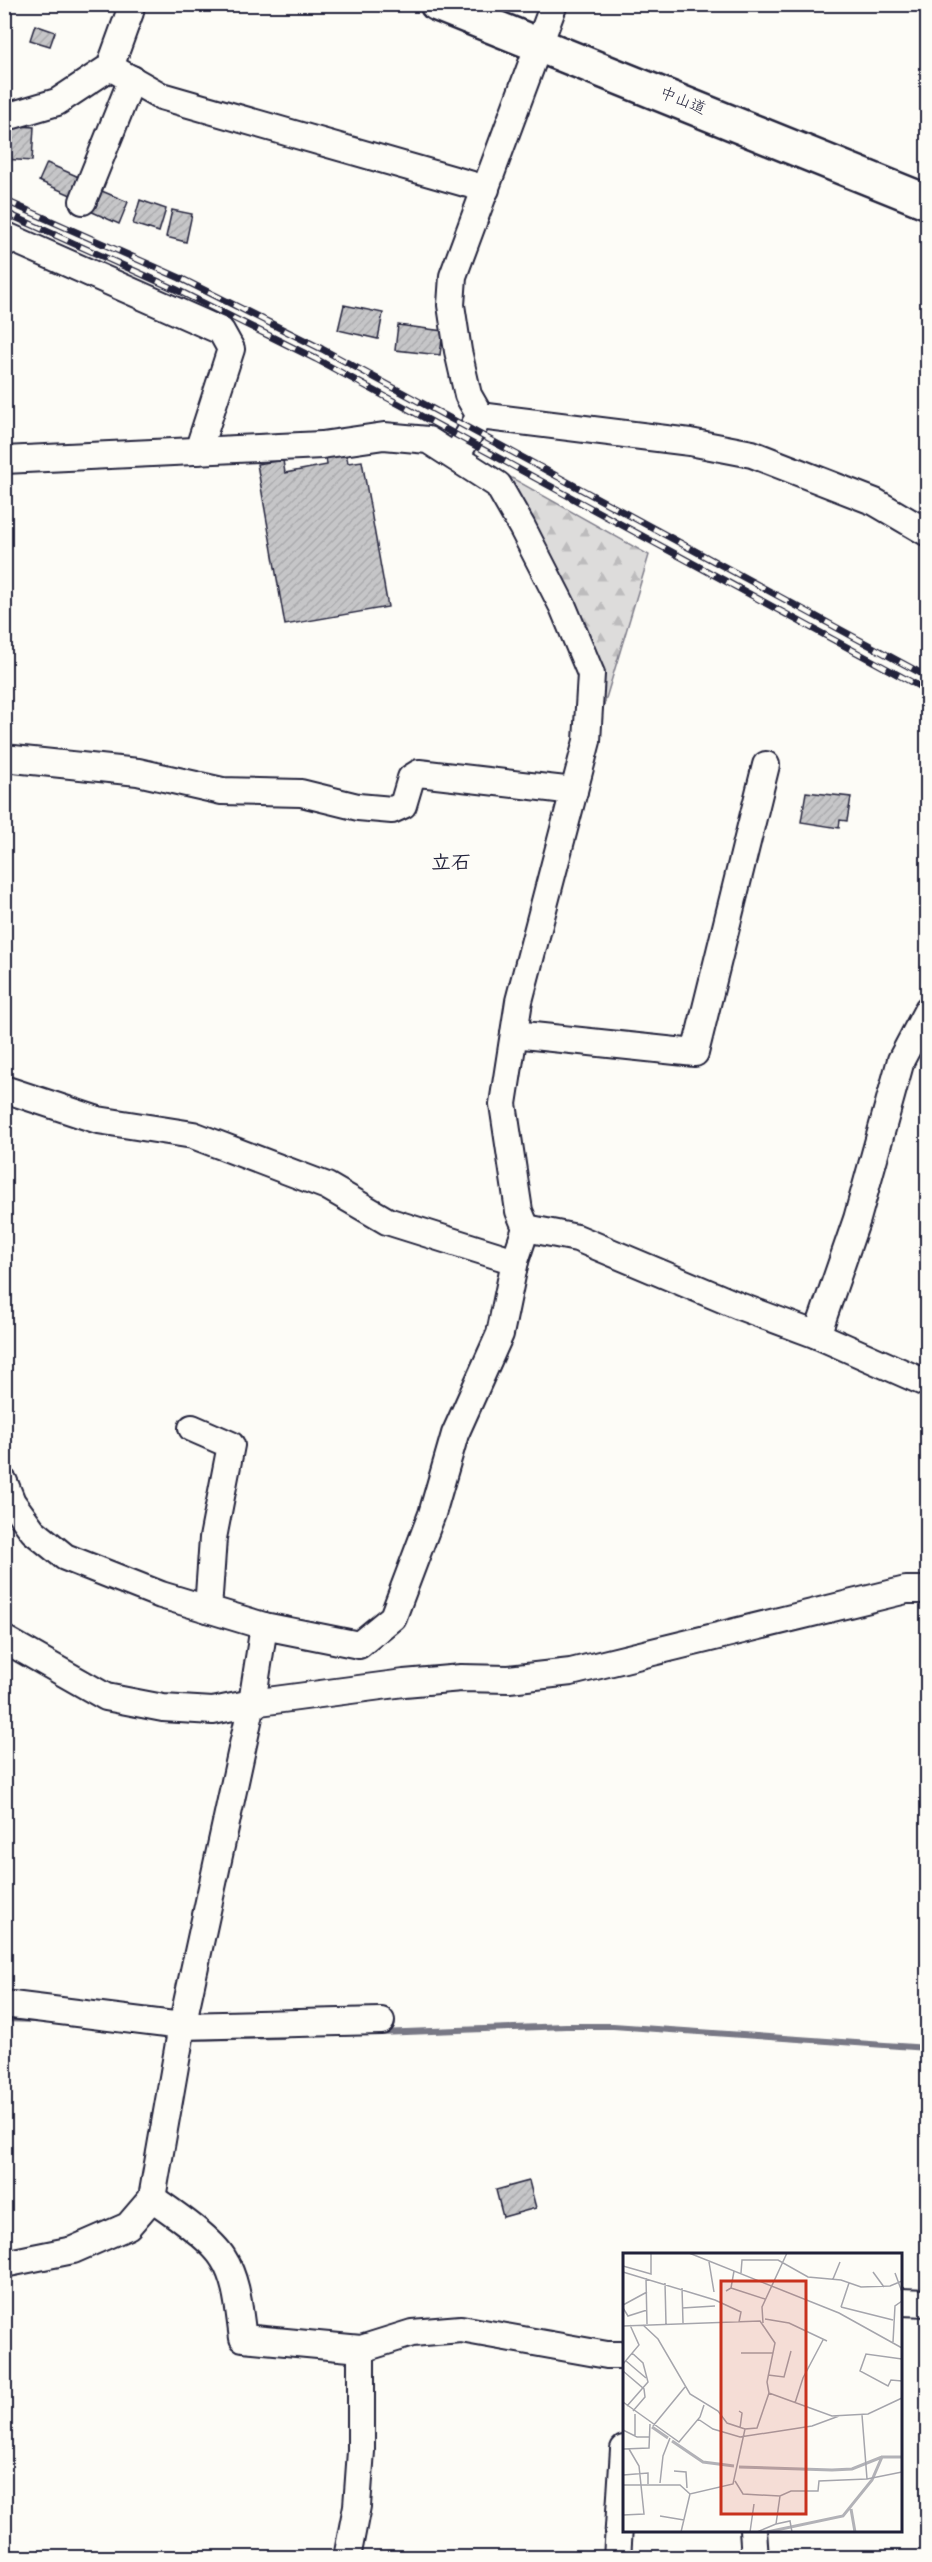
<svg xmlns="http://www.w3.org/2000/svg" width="932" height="2562" viewBox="0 0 932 2562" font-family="'Gochi Hand','Klee One',sans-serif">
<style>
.forest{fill:url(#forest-firs);stroke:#807f8b;stroke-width:1.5}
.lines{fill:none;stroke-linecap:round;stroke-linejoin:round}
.stream{stroke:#787885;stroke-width:6}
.building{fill:url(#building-hatch);stroke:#22223b;stroke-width:1.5}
.minor-casing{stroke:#22223b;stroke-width:30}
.highway-casing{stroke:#22223b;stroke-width:38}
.minor{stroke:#fdfcf7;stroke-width:26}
.highway{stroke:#fdfcf7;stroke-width:33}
.rail-casing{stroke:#22223b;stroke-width:7}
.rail{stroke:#fdfcf7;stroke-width:4.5;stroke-dasharray:14;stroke-linecap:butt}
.labels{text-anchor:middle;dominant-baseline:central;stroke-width:4.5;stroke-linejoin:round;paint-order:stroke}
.street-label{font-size:16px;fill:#22223b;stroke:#fdfcf7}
.quarter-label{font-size:20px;font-weight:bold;fill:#22223b;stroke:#fdfcf7}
.inset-river{fill:none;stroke:#b2b2b7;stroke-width:3}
.inset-road{fill:none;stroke:#a5a5ac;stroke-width:1.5}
.view{fill:#c8321e;fill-opacity:0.15;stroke:#c8321e;stroke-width:3}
.inset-edge{fill:none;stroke:#22223b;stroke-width:3}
</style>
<defs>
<pattern id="forest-firs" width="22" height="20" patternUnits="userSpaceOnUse" patternTransform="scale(1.5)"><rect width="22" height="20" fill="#dddcdb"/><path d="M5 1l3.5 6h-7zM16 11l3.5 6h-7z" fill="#bdbcbd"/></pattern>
<pattern id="building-hatch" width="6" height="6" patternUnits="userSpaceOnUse" patternTransform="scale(1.5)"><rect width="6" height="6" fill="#c6c6c8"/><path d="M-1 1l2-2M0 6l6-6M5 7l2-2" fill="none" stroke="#aaaaad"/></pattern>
</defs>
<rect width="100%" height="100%" fill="#fdfcf7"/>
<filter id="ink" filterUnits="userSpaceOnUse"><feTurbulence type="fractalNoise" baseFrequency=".0167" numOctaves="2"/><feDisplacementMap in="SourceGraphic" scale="12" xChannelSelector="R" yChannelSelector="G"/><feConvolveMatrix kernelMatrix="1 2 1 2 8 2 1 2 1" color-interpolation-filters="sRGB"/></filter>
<g filter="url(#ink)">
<path class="forest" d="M501 472 649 555 601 715 498 478Z"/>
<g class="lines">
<g class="stream">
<path d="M4 2019 34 2020"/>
<path d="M379 2033 566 2026H613L928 2048"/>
<path d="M187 2038 285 2036"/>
</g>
</g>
<g class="building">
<path d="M35 25 55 32 50 46 30 40Z"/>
<path d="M4 125 34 127 32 161 4 159Z"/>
<path d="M47 163 81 178 73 196 39 181Z"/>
<path d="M97 189 128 202 119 224 88 210Z"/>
<path d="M140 200 166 209 159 232 133 224Z"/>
<path d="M172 210 192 214 186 242 166 237Z"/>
<path d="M344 305 383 313 378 339 338 330Z"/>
<path d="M398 325 443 331 440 355 395 350Z"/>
<path d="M346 453 348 463 362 461 388 607 285 625 257 464 283 460 285 473 327 465 326 456Z"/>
<path d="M806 792 851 797 847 821 840 820 839 828 801 822Z"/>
<path d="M529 2181 536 2208 503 2217 496 2190Z"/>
</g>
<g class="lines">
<g class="minor-casing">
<g id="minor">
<path d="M110 67 161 96 486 189"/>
<path d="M4 114 13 115 57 102 110 67 130 12 131 4"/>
<path d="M83 201 132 79"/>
<path d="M4 235 221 331 231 349 198 451"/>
<path d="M480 416 690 442 752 454 875 502 928 533"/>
<path d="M480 416 468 395 458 351 451 305 453 276 554 4"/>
<path d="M456 456 480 416"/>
<path d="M4 460 322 445 384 436 428 440 498 485 522 527 563 607 591 674 587 741 519 1001 503 1104 519 1211 526 1228"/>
<path d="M4 758 138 772 222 791 301 793 358 807 392 810 403 805 411 778 419 773 574 791"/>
<path d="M514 1034 695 1053 766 765"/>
<path d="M4 1089 98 1120 193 1135 327 1186 387 1221 515 1261"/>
<path d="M817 1335 857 1219 901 1060 928 1009"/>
<path d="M192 1428 231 1445 213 1538 208 1609"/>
<path d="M4 1482 12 1502 33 1531 65 1557 161 1595 264 1626"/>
<path d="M4 1639 106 1697 163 1708 213 1711 252 1703 404 1683 461 1678 509 1679 571 1672 906 1590H928"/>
<path d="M4 2004 182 2026 381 2021"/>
<path d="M152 2198C172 2212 211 2238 223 2258 238 2281 239 2312 243 2338L361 2349 412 2333 461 2329 607 2355H624"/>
<path d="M4 2264 73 2250 128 2226 152 2198 182 2026 252 1703 264 1626 359 1645 393 1617 432 1514 455 1434 500 1334 515 1261 526 1228 577 1238 739 1306 817 1335 928 1384"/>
<path d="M900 2302 928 2303"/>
<path d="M753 2530 755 2558"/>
<path d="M347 2558 357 2506 361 2451V2349"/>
<path d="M617 2558 624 2449"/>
</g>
</g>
<g class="highway-casing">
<path id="highway" d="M437 4 928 202"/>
</g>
<use href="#minor" class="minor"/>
<use href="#highway" class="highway"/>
<g class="rail-casing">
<g id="rail">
<path d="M4 200 180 278 322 349 928 677"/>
<path d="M4 212 175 289 316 359 928 691"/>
</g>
</g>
<use href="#rail" class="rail"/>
</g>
</g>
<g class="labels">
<g class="street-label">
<text transform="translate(682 103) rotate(22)">中山道</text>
</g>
<g class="quarter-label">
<text x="451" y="865">立石</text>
</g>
</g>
<g transform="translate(623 2253)">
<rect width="279" height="279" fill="#fdfcf7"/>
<path class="inset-river" d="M29 174 45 185M49 188 80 209 111 213M116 214 209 217 229 216 259 204M228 256 232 279M144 279 220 263 249 227 259 204H279"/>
<path class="inset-road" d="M66 0 216 60 279 95M86 9 91 39M0 13 28 21V0M0 19 92 47 118 59 116 69M250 19 261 34M118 20 119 7H155L185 24 218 27 238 34 267 33 279 28M272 20 279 39M23 25 24 71M210 26 217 9M42 30 43 71M59 35 60 70M108 35 142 46M103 38 108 35 111 18M0 52 24 39M218 54 270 67M218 54 226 30M0 55 5 63 24 57M59 55 92 53M142 66 166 70 204 88M140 70 139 54 164 0M20 72 35 86 67 141 95 158 104 170 122 176M0 73 137 68 152 90 144 129 146 140M270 89 272 53 279 48M118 100H150M279 106 243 101 237 118 265 133 268 127 279 128M3 108 23 125M0 111 16 92 7 72M0 118 21 136 22 144 10 158M145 122 161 124 168 98M0 149 56 189 77 164 81 152M172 150 180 125 200 87M4 153 25 129 20 110 9 100M116 158 119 160 117 175M239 162 244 226M75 166 90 176 117 184 189 173 216 163M30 173 62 134M0 177 14 184H27M12 183V161M0 196 26 195 27 171M51 218 63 219 64 235M0 222 25 220V231M112 228 120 241 157 243 168 238H195L196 228 244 226 279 219M37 230 40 203 47 185M0 232H57L67 241 110 231 122 176 134 175 146 140 209 163 245 161 279 145M0 262 21 261 16 213 6 196M37 263 61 267M153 271 167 268 169 279M58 279 67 241M127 279 131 251M134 279 153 271 157 243"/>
<path class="view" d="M98 28H183V261H98Z"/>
<rect width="279" height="279" class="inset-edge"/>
</g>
<rect width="932" height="2562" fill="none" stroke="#fdfcf7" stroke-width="24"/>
<rect x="12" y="12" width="908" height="2538" fill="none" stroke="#22223b" stroke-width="2" filter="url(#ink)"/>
</svg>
